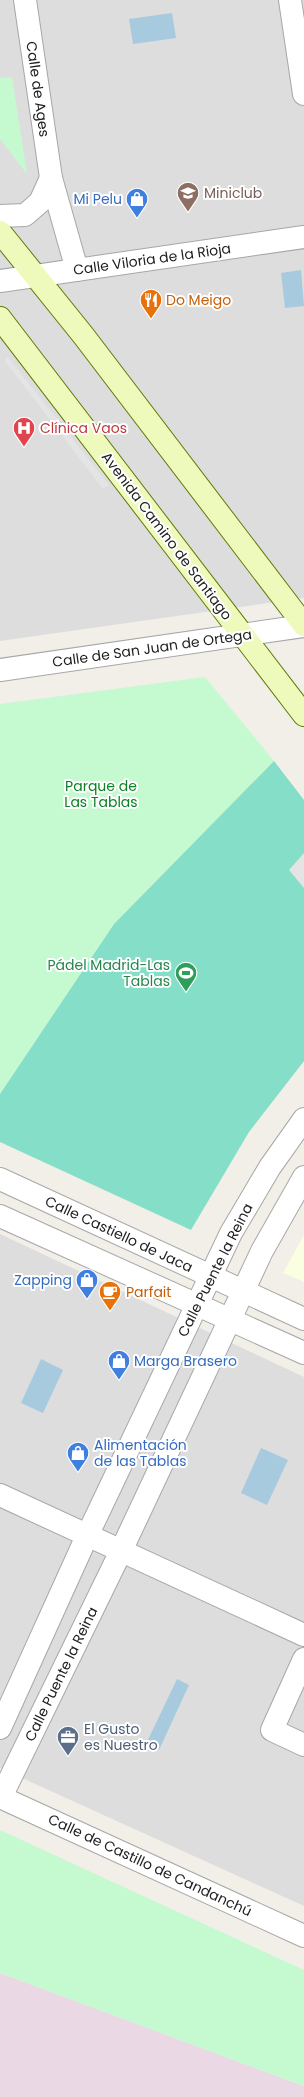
<svg xmlns="http://www.w3.org/2000/svg" width="304" height="2097" viewBox="0 0 304 2097" font-family="Poppins,sans-serif">
<style>
.residential{fill:#dedddd}
.industrial{fill:#ead9e4}
.education{fill:#fbffe1}
.park{fill:#c5fad0}
.pitch{fill:#85dfc8}
.parking{fill:#e4e4e4}
.water{fill:#a7cade}
.lines{fill:none;stroke-linecap:round;stroke-linejoin:round}
.street-casing{stroke:#a7a7a7;stroke-width:24}
.secondary-casing{stroke:#5e7a05;stroke-width:24}
.street{stroke:#fff;stroke-width:22}
.secondary{stroke:#eefabc;stroke-width:22}
.labels{text-anchor:middle;dominant-baseline:central;stroke-width:4;stroke-linejoin:round;paint-order:stroke}
.street-label{font-size:14px;fill:#202020;stroke:#fff}
.education-label{font-size:14px;fill:#785e54;stroke:#fff;text-anchor:start}
.shop-label{font-size:14px;fill:#366cbe;stroke:#fff;text-anchor:end}
.food-label{font-size:14px;fill:#c56008;stroke:#fff;text-anchor:start}
.health-label{font-size:14px;fill:#be3a42;stroke:#fff;text-anchor:start}
.park-label{font-size:14px;fill:#0c8125;stroke:#fff}
.leisure-label{font-size:14px;fill:#27864d;stroke:#fff;text-anchor:end}
.service-label{font-size:14px;fill:#4e5e75;stroke:#fff;text-anchor:start}
</style>
<rect width="100%" height="100%" fill="#f1efe7"/>
<g class="residential">
<path d="M0 0H304V598L0 641Z"/>
<path d="M0 1234 304 1377V1906L0 1768Z"/>
</g>
<path class="industrial" d="M0 1973 304 2086V2097H0Z"/>
<path class="education" d="M304 1235V1282L283 1273Z"/>
<g class="park">
<path d="M12 77 27 174 0 139V78Z"/>
<path d="M205 677 274 761 114 924 0 1094V704Z"/>
<path d="M0 1830 304 1970V2086L0 1973Z"/>
</g>
<path class="pitch" d="M274 761 304 800V1061L249 1132 191 1230 0 1142V1094L114 924Z"/>
<g class="parking">
<path d="M8 357 109 485 103 489 4 360Z"/>
<path d="M304 853V888L289 870Z"/>
</g>
<g class="water">
<path d="M172 13 176 38 133 44 129 19Z"/>
<path d="M301 270 304 306 285 308 281 273Z"/>
<path d="M41 1359 63 1370 43 1413 21 1403Z"/>
<path d="M261 1448 288 1460 267 1505 241 1493Z"/>
<path d="M177 1679 189 1685 159 1750 146 1744Z"/>
</g>
<g class="lines">
<g class="street-casing">
<g id="street">
<path d="M25 0 51 178 77 270"/>
<path d="M290 0 304 94"/>
<path d="M0 216 25 215 40 202 51 178"/>
<path d="M0 281 304 237"/>
<path d="M0 670 304 626"/>
<path d="M0 1179 304 1319"/>
<path d="M0 1216 304 1353"/>
<path d="M0 1495 304 1635"/>
<path d="M304 1659 272 1730 304 1745"/>
<path d="M0 1728 87 1536 231 1233 270 1167 304 1119"/>
<path d="M0 1797 304 1936"/>
<path d="M1 1797 121 1551 262 1251 304 1177"/>
</g>
</g>
<g class="secondary-casing">
<g id="secondary">
<path d="M0 232 83 335 304 625"/>
<path d="M0 318 304 715"/>
</g>
</g>
<use href="#street" class="street"/>
<use href="#secondary" class="secondary"/>
</g>
<defs>
<g id="school-pin" transform="scale(1.15)"><path d="M0 17L-7.5 6A9.5 9.5 0 1 1 7.5 6Z" fill="#8d6e63" stroke="#fff"/><path d="M0-5L7-2L0 1L-7-2ZM-4 1L0 2.5L4 1V4Q0 6-4 4Z" fill="#fff"/></g>
<g id="shop-pin" transform="scale(1.15)"><path d="M0 17L-7.5 6A9.5 9.5 0 1 1 7.5 6Z" fill="#3f7fe0" stroke="#fff"/><path d="M-5-2.5h2.3a2.7 3.5 0 0 1 5.4 0H5L5.5 6h-11ZM-1.5-2.5h3a1.5 2.3 0 0 0-3 0Z" fill="#fff"/></g>
<g id="restaurant-pin" transform="scale(1.15)"><path d="M0 17L-7.5 6A9.5 9.5 0 1 1 7.5 6Z" fill="#e8710a" stroke="#fff"/><path d="M-5-6h1v4h1v-4h1v4h1v-4h1v5L-1.5 .5V6h-2V.5L-5-1ZM5-6V6H3V1.5H1.5Q1.5-4 5-6Z" fill="#fff"/></g>
<g id="hospital-pin" transform="scale(1.15)"><path d="M0 17L-7.5 6A9.5 9.5 0 1 1 7.5 6Z" fill="#e0444e" stroke="#fff"/><path d="M-5-5h3v3.5h4V-5h3V5h-3V1.5h-4V5h-3Z" fill="#fff"/></g>
<g id="stadium-pin" transform="scale(1.15)"><path d="M0 17L-7.5 6A9.5 9.5 0 1 1 7.5 6Z" fill="#2e9e5b" stroke="#fff"/><path d="M0-5a6.5 5 0 1 0 0 10a6.5 5 0 1 0 0-10ZM-3.5-1.8h7v3.6h-7Z" fill="#fff"/></g>
<g id="cafe-pin" transform="scale(1.15)"><path d="M0 17L-7.5 6A9.5 9.5 0 1 1 7.5 6Z" fill="#e8710a" stroke="#fff"/><path d="M-5.5-4.5H6V0H3Q3 3.5 0 3.5H-2.5Q-5.5 3.5-5.5 0ZM3-3.2v2h1.7v-2ZM-6 4.5H4V6H-6Z" fill="#fff"/></g>
<g id="office-pin" transform="scale(1.15)"><path d="M0 17L-7.5 6A9.5 9.5 0 1 1 7.5 6Z" fill="#5c6f8a" stroke="#fff"/><path d="M-6-3h4V-5.5h4V-3h4V5H-6ZM-1-4.5V-3h2v-1.5ZM-6 0V1H6V0Z" fill="#fff"/></g>
</defs>
<g fill-rule="evenodd">
<use href="#school-pin" x="188" y="193"/>
<use href="#shop-pin" x="137" y="199"/>
<use href="#restaurant-pin" x="151" y="300"/>
<use href="#hospital-pin" x="24" y="428"/>
<use href="#stadium-pin" x="186" y="973"/>
<use href="#shop-pin" x="87" y="1280"/>
<use href="#cafe-pin" x="110" y="1292"/>
<use href="#shop-pin" x="119" y="1361"/>
<use href="#shop-pin" x="78" y="1453"/>
<use href="#office-pin" x="68" y="1737"/>
</g>
<g class="labels">
<g class="street-label">
<text transform="translate(38 89) rotate(82)">Calle de Ages</text>
<text transform="translate(152 259) rotate(-8)">Calle Viloria de la Rioja</text>
<text transform="translate(167 536) rotate(53)">Avenida Camino de Santiago</text>
<text transform="translate(152 648) rotate(-8)">Calle de San Juan de Ortega</text>
<text transform="translate(119 1234) rotate(25)">Calle Castiello de Jaca</text>
<text transform="translate(215 1270) rotate(-63)">Calle Puente la Reina</text>
<text transform="translate(61 1674) rotate(-64)">Calle Puente la Reina</text>
<text transform="translate(150 1865) rotate(25)">Calle de Castillo de Candanchú</text>
</g>
<g class="education-label">
<text x="204" y="193">Miniclub</text>
</g>
<g class="shop-label">
<text x="122" y="199">Mi Pelu</text>
<text x="72" y="1280">Zapping</text>
<text x="134" y="1361" text-anchor="start">Marga Brasero</text>
<text x="94" y="1445" text-anchor="start">Alimentación<tspan x="94" dy="16">de las Tablas</tspan></text>
</g>
<g class="food-label">
<text x="166" y="300">Do Meigo</text>
<text x="126" y="1292">Parfait</text>
</g>
<g class="health-label">
<text x="40" y="428">Clínica Vaos</text>
</g>
<g class="park-label">
<text x="101" y="786">Parque de<tspan x="101" dy="16">Las Tablas</tspan></text>
</g>
<g class="leisure-label">
<text x="170" y="965">Pádel Madrid-Las<tspan x="170" dy="16">Tablas</tspan></text>
</g>
<g class="service-label">
<text x="84" y="1729">El Gusto<tspan x="84" dy="16">es Nuestro</tspan></text>
</g>
</g>
</svg>
